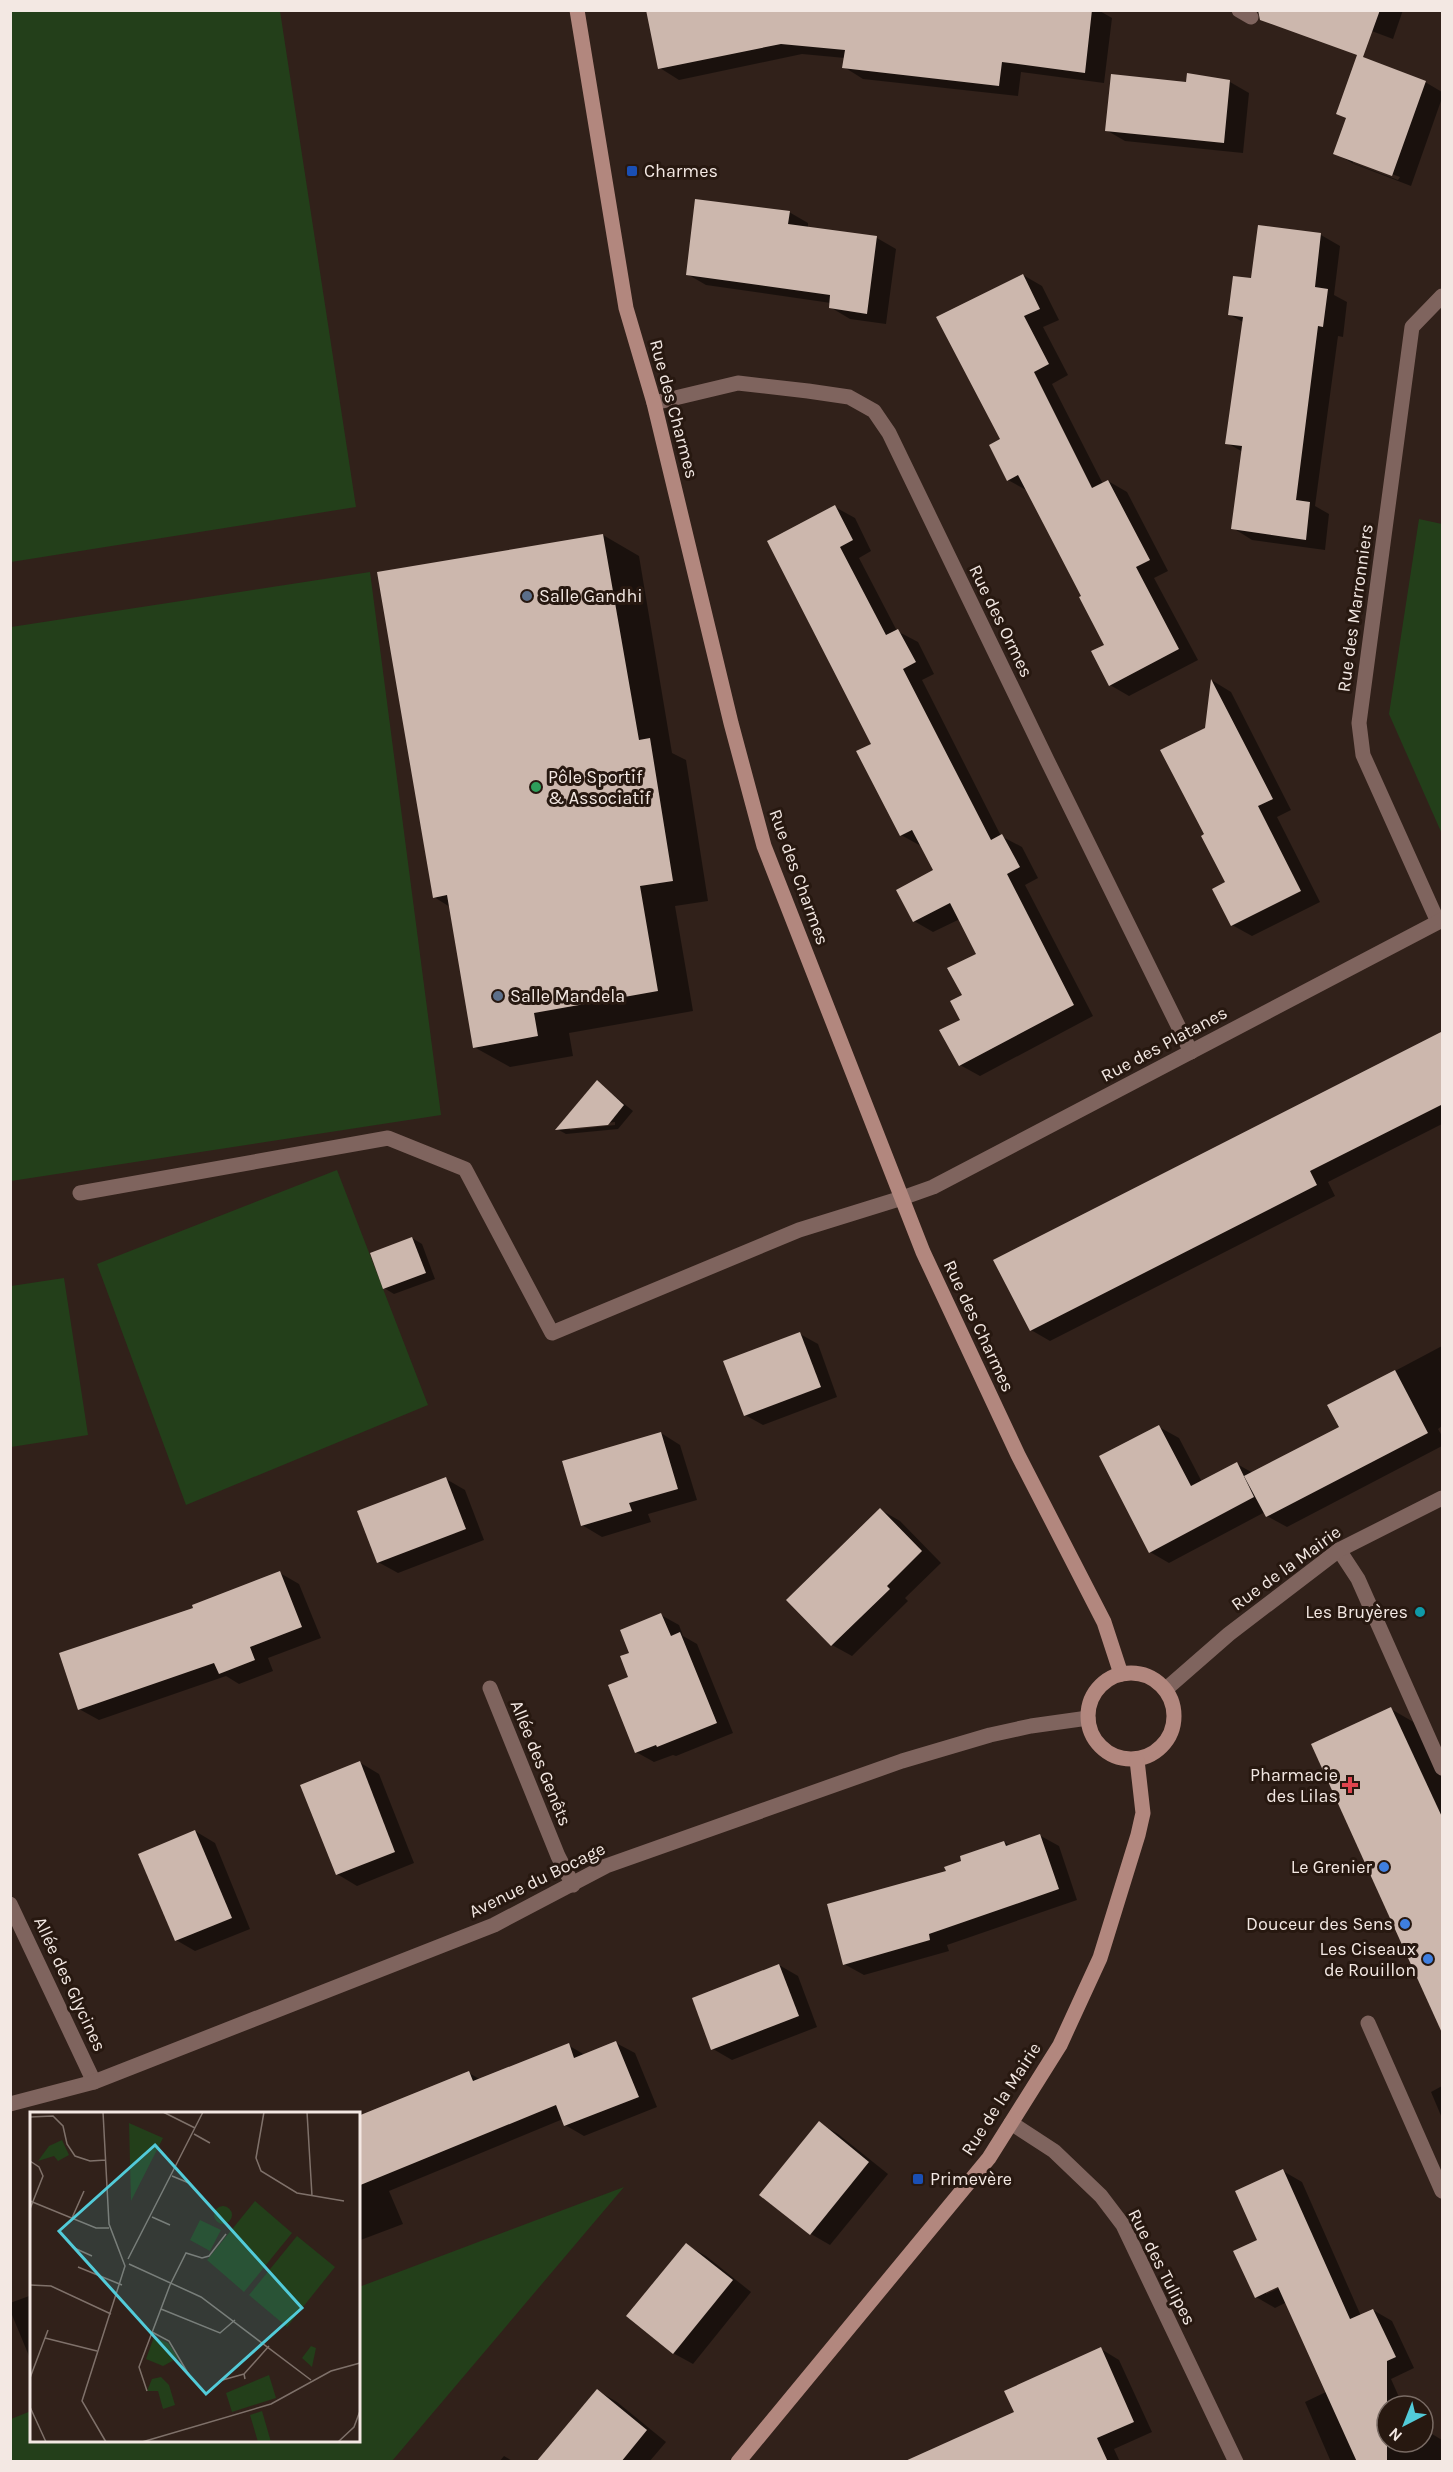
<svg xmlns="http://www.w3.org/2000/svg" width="1453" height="2472" viewBox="0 0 1453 2472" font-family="Karla,sans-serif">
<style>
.green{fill:#233f1a}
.shadow{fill:#0007;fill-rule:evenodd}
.building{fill:#ccb7ad}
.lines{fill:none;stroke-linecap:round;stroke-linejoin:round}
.lane{stroke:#7f645e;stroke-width:15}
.street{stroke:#7f645e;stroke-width:15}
.secondary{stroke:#b2877e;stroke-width:15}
.transit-dot{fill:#1a4fb4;stroke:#271810;stroke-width:2}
.service-dot{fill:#5c6f8a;stroke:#271810;stroke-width:2}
.leisure-dot{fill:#2e9e5b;stroke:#271810;stroke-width:2}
.culture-dot{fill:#0f9aa8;stroke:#271810;stroke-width:2}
.health-dot{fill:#e0444e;stroke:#271810;stroke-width:2}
.shop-dot{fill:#3f7fe0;stroke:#271810;stroke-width:2}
.labels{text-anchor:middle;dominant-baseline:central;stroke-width:6;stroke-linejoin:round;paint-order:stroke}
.poi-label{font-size:18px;fill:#f3e8e3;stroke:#271810;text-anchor:start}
.street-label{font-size:18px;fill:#f3e8e3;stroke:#271810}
.inset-road{fill:none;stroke:#7f716a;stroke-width:1.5}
.view{fill:#52cbd9;fill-opacity:0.15;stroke:#52cbd9;stroke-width:3}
.inset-edge{fill:none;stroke:#f3e8e3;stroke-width:3}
</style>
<rect width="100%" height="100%" fill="#31211a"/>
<g class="green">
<path d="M11 10 280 11 356 507 11 562Z"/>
<path d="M1419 519 1442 524V834L1389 714Z"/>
<path d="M370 572 441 1115 11 1181V627Z"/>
<path d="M337 1170 428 1405 186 1505 97 1264Z"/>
<path d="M64 1278 88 1435 11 1447V1286Z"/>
<path d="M624 2187 392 2461H11V2419L31 2411 32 2440H358L359 2287Z"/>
</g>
<g class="shadow">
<path d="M828 10H1098L1112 18 1104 83 1021 72 1018 96 863 79 844 67 845 58 802 54 679 80 660 68Z"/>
<path d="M1324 10H1403L1393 39 1337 18Z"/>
<path d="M1230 82 1249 93 1243 153 1125 141 1106 130Z"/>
<path d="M1425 82 1442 92V98L1411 186 1354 164 1335 153 1347 119 1338 113ZM1353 160 1400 177 1398 180 1353 163Z"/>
<path d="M789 212 808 223V229L877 238 896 249 886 324 850 319 830 307 831 303 706 285 687 274Z"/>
<path d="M1259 227 1321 235 1340 246 1334 295 1347 302 1343 337 1338 336 1315 506 1329 514 1325 550 1252 540 1233 528 1243 452 1227 443 1243 322 1230 315 1253 280Z"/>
<path d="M1023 275 1042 286 1059 320 1043 327 1068 375 1052 384 1103 484 1108 481 1127 492 1168 571 1154 578 1198 660 1129 696 1110 685 1106 645 1083 596 1028 491 1008 480 1002 440Z"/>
<path d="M835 507 855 518 871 551 859 558 897 631 918 642 934 674 922 680 1001 836 1022 847 1038 878 1025 885 1093 1016 980 1076 960 1065 964 996 978 954 960 919 933 932 914 921 935 871 921 846 901 835 873 745 769 541Z"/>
<path d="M603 535 639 556 672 753 686 760 708 901 675 906 693 1011 569 1033 573 1056 510 1067 474 1047 450 907 434 897Z"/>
<path d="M1213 681 1231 692 1291 810 1277 817 1320 902 1252 936 1232 925 1227 883 1206 835V729Z"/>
<path d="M1442 1033V1124L1328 1182 1335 1196 1050 1341 1031 1330Z"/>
<path d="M597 1082 633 1111 618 1129 566 1134 557 1129ZM615 1122V1125L570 1130V1127Z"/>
<path d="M412 1238 422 1244 435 1279 394 1294 384 1288Z"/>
<path d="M800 1334 818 1344 837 1397 763 1425 745 1415Z"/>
<path d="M1442 1346V1426L1438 1429 1442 1436V1446L1287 1527 1267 1516 1265 1512 1169 1563 1150 1552 1159 1427 1179 1438 1202 1482 1237 1464 1253 1473 1341 1428 1329 1406Z"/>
<path d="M661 1433 680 1445 697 1500 648 1514 651 1522 602 1537 582 1525Z"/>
<path d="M446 1479 465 1490 484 1540 398 1573 378 1562Z"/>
<path d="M881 1510 900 1521 941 1563 905 1598 908 1601 852 1656 832 1645 789 1600Z"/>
<path d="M280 1573 299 1584 321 1638 268 1658 273 1671 239 1684 226 1676 99 1720 79 1709 195 1609Z"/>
<path d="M661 1615 679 1625 683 1636 697 1644 733 1733 676 1756 673 1755 654 1762 636 1752 631 1654Z"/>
<path d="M1391 1709 1422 1727 1442 1771V2030Z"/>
<path d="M359 1762 379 1774 414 1863 357 1886 337 1874Z"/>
<path d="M195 1831 215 1843 250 1929 195 1951 176 1940Z"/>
<path d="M1039 1835 1059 1846 1077 1900 947 1945 949 1951 864 1975 844 1964 948 1872 1004 1842 1010 1846Z"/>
<path d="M779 1965 798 1976 817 2027 732 2060 713 2049Z"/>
<path d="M616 2043 635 2053 657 2107 584 2136 565 2125 563 2119 389 2191 403 2224 358 2241V2132L469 2073 481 2080 568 2045 585 2055Z"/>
<path d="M1442 2086V2118L1431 2092Z"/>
<path d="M819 2123 838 2134 888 2174 830 2245 811 2234 761 2194Z"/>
<path d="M1283 2171 1302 2182 1361 2316 1373 2310 1392 2321 1414 2368 1391 2379 1403 2406H1387V2442H1423V2433L1427 2431 1442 2440V2462H1331L1305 2402 1328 2391 1287 2302 1275 2308 1256 2297 1259 2241ZM1284 2283 1286 2285 1266 2294V2291Z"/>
<path d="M686 2245 706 2256 751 2292 693 2364 673 2353Z"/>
<path d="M32 2295V2358L29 2356 10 2310V2303Z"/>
<path d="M1101 2349 1119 2360 1152 2432 1114 2449 1120 2462H907L1016 2412Z"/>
<path d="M598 2391 617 2402 666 2442 649 2462H567Z"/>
<path d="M504 2456 514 2462H499Z"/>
</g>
<g class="building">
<path d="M646 10H1092L1085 73 1002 62 999 86 842 68 845 50 781 44 658 69Z"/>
<path d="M1258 10H1380L1363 57 1426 81 1392 176 1333 154 1346 118 1336 114 1357 55 1260 20Z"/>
<path d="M1187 73 1230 80 1224 143 1105 131 1111 74 1186 82Z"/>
<path d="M695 199 790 211 788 224 877 236 867 314 829 308 830 295 686 275Z"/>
<path d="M1258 225 1321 233 1315 287 1328 289 1323 327 1318 326 1296 500 1310 502 1306 540 1231 529 1242 446 1225 444 1243 317 1228 315 1233 276 1251 278Z"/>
<path d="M1023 274 1040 309 1024 316 1049 364 1034 372 1092 488 1108 480 1150 560 1136 567 1179 649 1109 686 1091 651 1104 645 1079 597 1081 596 1018 475 1007 481 989 445 1000 439 936 317Z"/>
<path d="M835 505 853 540 840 547 886 635 898 629 916 662 903 669 991 840 1002 834 1020 867 1007 874 1074 1005 959 1066 939 1030 960 1020 950 1001 962 995 947 968 976 954 950 903 913 922 896 890 933 870 912 830 900 836 856 751 871 744 767 541Z"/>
<path d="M603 534 639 740 650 738 673 881 640 886 658 991 534 1013 538 1036 473 1048 447 895 433 898 377 572Z"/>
<path d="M1211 679 1273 799 1258 806 1301 891 1231 926 1212 889 1225 882 1201 836 1204 834 1160 750 1205 728Z"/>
<path d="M1443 1031V1104L1310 1171 1317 1185 1030 1331 993 1260Z"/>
<path d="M597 1080 624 1105 608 1125 555 1130Z"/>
<path d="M412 1237 426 1273 383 1289 370 1253Z"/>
<path d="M800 1332 821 1387 744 1416 723 1361Z"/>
<path d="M1395 1370 1428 1433 1266 1517 1244 1476 1339 1427 1327 1405Z"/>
<path d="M1159 1425 1191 1486 1237 1462 1254 1497 1149 1553 1099 1456Z"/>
<path d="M661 1432 678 1489 629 1503 632 1511 581 1526 562 1461Z"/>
<path d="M446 1477 466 1529 377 1563 357 1511Z"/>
<path d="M880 1508 922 1551 887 1586 890 1589 831 1646 786 1600Z"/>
<path d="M280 1571 302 1627 250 1647 255 1660 219 1674 214 1663 78 1710 59 1653 193 1608 192 1605Z"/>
<path d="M661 1613 671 1636 680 1632 717 1723 657 1747 656 1745 635 1753 608 1685 628 1677 620 1656 629 1653 620 1630Z"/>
<path d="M1391 1707 1443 1819V2035L1311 1744Z"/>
<path d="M360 1761 395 1852 336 1875 300 1785Z"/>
<path d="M195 1830 232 1918 175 1941 138 1854Z"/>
<path d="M1040 1834 1059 1889 929 1934 930 1940 843 1965 827 1904 946 1871 944 1867 961 1861 960 1856 1004 1841 1006 1846Z"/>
<path d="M779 1964 799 2016 711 2050 692 1998Z"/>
<path d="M616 2041 639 2097 564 2126 556 2105 358 2186V2116L469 2071 473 2081 569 2043 574 2058Z"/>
<path d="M819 2121 869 2162 810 2235 759 2195Z"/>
<path d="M1283 2169 1350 2319 1373 2309 1396 2357 1387 2361V2462H1357L1278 2287 1255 2298 1233 2251 1257 2240 1235 2191Z"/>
<path d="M686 2243 733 2280 673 2354 626 2316Z"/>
<path d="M1101 2347 1134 2422 1097 2438 1108 2462H903L1014 2412 1004 2391Z"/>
<path d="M597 2389 647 2430 621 2462H536Z"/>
</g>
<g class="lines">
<g class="lane">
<path d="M80 1193 388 1138 465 1169 552 1333 799 1230 902 1198"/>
<path d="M1368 2023 1442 2191"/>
</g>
<g class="street">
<path d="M1239 10 1251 17"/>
<path d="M654 403 738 383 808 391 849 397 874 411 889 433 1047 760 1191 1052"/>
<path d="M1438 922 1363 755 1359 723 1412 327 1442 296"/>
<path d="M902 1198 933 1187 1442 920"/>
<path d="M1339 1550 1358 1579 1442 1768"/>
<path d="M490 1688 558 1856 573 1885"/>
<path d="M1166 1689 1229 1634 1339 1550 1442 1498"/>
<path d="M10 1904 94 2082"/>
<path d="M10 2104 94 2082 494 1925 606 1866 902 1761 990 1735 1031 1726 1088 1718"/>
<path d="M1011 2123 1054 2151 1101 2196 1123 2225 1236 2462"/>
</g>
<g class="secondary">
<path d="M577 10 626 308 654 403 731 723 764 846 923 1252 1018 1455 1104 1622 1121 1674"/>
<circle cx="1131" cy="1716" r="43"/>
<path d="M738 2462 989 2158 1060 2045 1100 1958 1138 1835 1143 1813 1137 1760"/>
</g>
</g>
<g class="transit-dot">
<rect x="626" y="165" width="12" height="12" rx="3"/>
<rect x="912" y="2173" width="12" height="12" rx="3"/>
</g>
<g class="service-dot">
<circle cx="527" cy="596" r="6"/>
<circle cx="498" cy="996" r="6"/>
</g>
<circle class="leisure-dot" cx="536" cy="787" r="6"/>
<circle class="culture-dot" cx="1420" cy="1612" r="6"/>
<path class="health-dot" d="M1347 1776h6v6h6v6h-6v6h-6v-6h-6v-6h6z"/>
<g class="shop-dot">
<circle cx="1384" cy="1867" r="6"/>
<circle cx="1405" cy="1924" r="6"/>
<circle cx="1428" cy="1959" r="6"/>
</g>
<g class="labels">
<g class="poi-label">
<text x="644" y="171">Charmes</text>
<text x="539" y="596">Salle Gandhi</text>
<text x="548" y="777">Pôle Sportif<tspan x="548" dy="21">&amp; Associatif</tspan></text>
<text x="510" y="996">Salle Mandela</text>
<text x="1408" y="1612" text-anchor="end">Les Bruyères</text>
<text x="1338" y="1775" text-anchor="end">Pharmacie<tspan x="1338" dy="21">des Lilas</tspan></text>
<text x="1372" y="1867" text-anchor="end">Le Grenier</text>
<text x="1393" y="1924" text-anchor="end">Douceur des Sens</text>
<text x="1416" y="1949" text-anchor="end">Les Ciseaux<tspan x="1416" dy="21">de Rouillon</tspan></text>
<text x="930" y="2179">Primevère</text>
</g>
<g class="street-label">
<text transform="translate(674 409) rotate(75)">Rue des Charmes</text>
<text transform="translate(1355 608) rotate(-82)">Rue des Marronniers</text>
<text transform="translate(1001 621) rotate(64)">Rue des Ormes</text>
<text transform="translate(799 877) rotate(70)">Rue des Charmes</text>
<text transform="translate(1164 1044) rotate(-28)">Rue des Platanes</text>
<text transform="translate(979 1326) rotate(65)">Rue des Charmes</text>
<text transform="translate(1286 1568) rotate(-36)">Rue de la Mairie</text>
<text transform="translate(541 1763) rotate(68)">Allée des Genêts</text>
<text transform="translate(537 1880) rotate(-26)">Avenue du Bocage</text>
<text transform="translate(70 1984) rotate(65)">Allée des Glycines</text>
<text transform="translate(1001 2099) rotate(-57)">Rue de la Mairie</text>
<text transform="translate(1162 2267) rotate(63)">Rue des Tulipes</text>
</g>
</g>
<g transform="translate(30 2112)">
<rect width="330" height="330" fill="#31211a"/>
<path d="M99 11 133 26 101 89ZM32 28 39 43 28 49 24 44 8 49 19 34ZM225 89 262 121 214 180 177 148ZM184 103a9 9 0 1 1 18 0a9 9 0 1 1-18 0ZM170 108 191 118 180 139 160 128ZM267 124 305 155 257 215 219 183ZM124 225 138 231 148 246 133 254 116 247ZM281 234 286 236 282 255 272 246ZM239 263 246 286 202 300 196 281ZM131 265 139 273 145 293 133 297 128 279H117L122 267ZM232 299 241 330H228L220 303Z" fill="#233f1a"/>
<path class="inset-road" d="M73 0 79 112 95 154 52 289 76 330M133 0 165 16M234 0 226 46 231 59 267 81 314 89M277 0 282 84M0 5 23 4 33 14 37 32 45 44 60 49 76 48M164 22 180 31M0 49 9 55 13 64 0 97M142 64 159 71M0 89 66 116H79M122 105 140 113M42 106 54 79M42 135 62 144M98 147 173 0M99 152 171 185 281 268M48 155 92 173M0 173 21 174 81 202M131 197 190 221 205 208M122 220 139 229 159 263M15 226 67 239M0 266 18 218M215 267 214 262 239 234M189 269 214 262M117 279 109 255 140 173 156 141 172 146 179 144 196 122M0 295 16 330M112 330 241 292 301 259 330 251M308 330 324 315 330 299"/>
<path class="view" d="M125 33 272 196 176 282 29 119Z"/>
<rect width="330" height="330" class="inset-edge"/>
</g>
<rect width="1453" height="2472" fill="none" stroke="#f3e8e3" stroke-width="24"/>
<g transform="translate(1405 2424) rotate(222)"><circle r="28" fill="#271810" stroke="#796b64" stroke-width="1.5"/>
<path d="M0-4.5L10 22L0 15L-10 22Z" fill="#52cbd9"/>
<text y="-9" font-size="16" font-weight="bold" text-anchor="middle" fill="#f3e8e3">N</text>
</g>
</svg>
